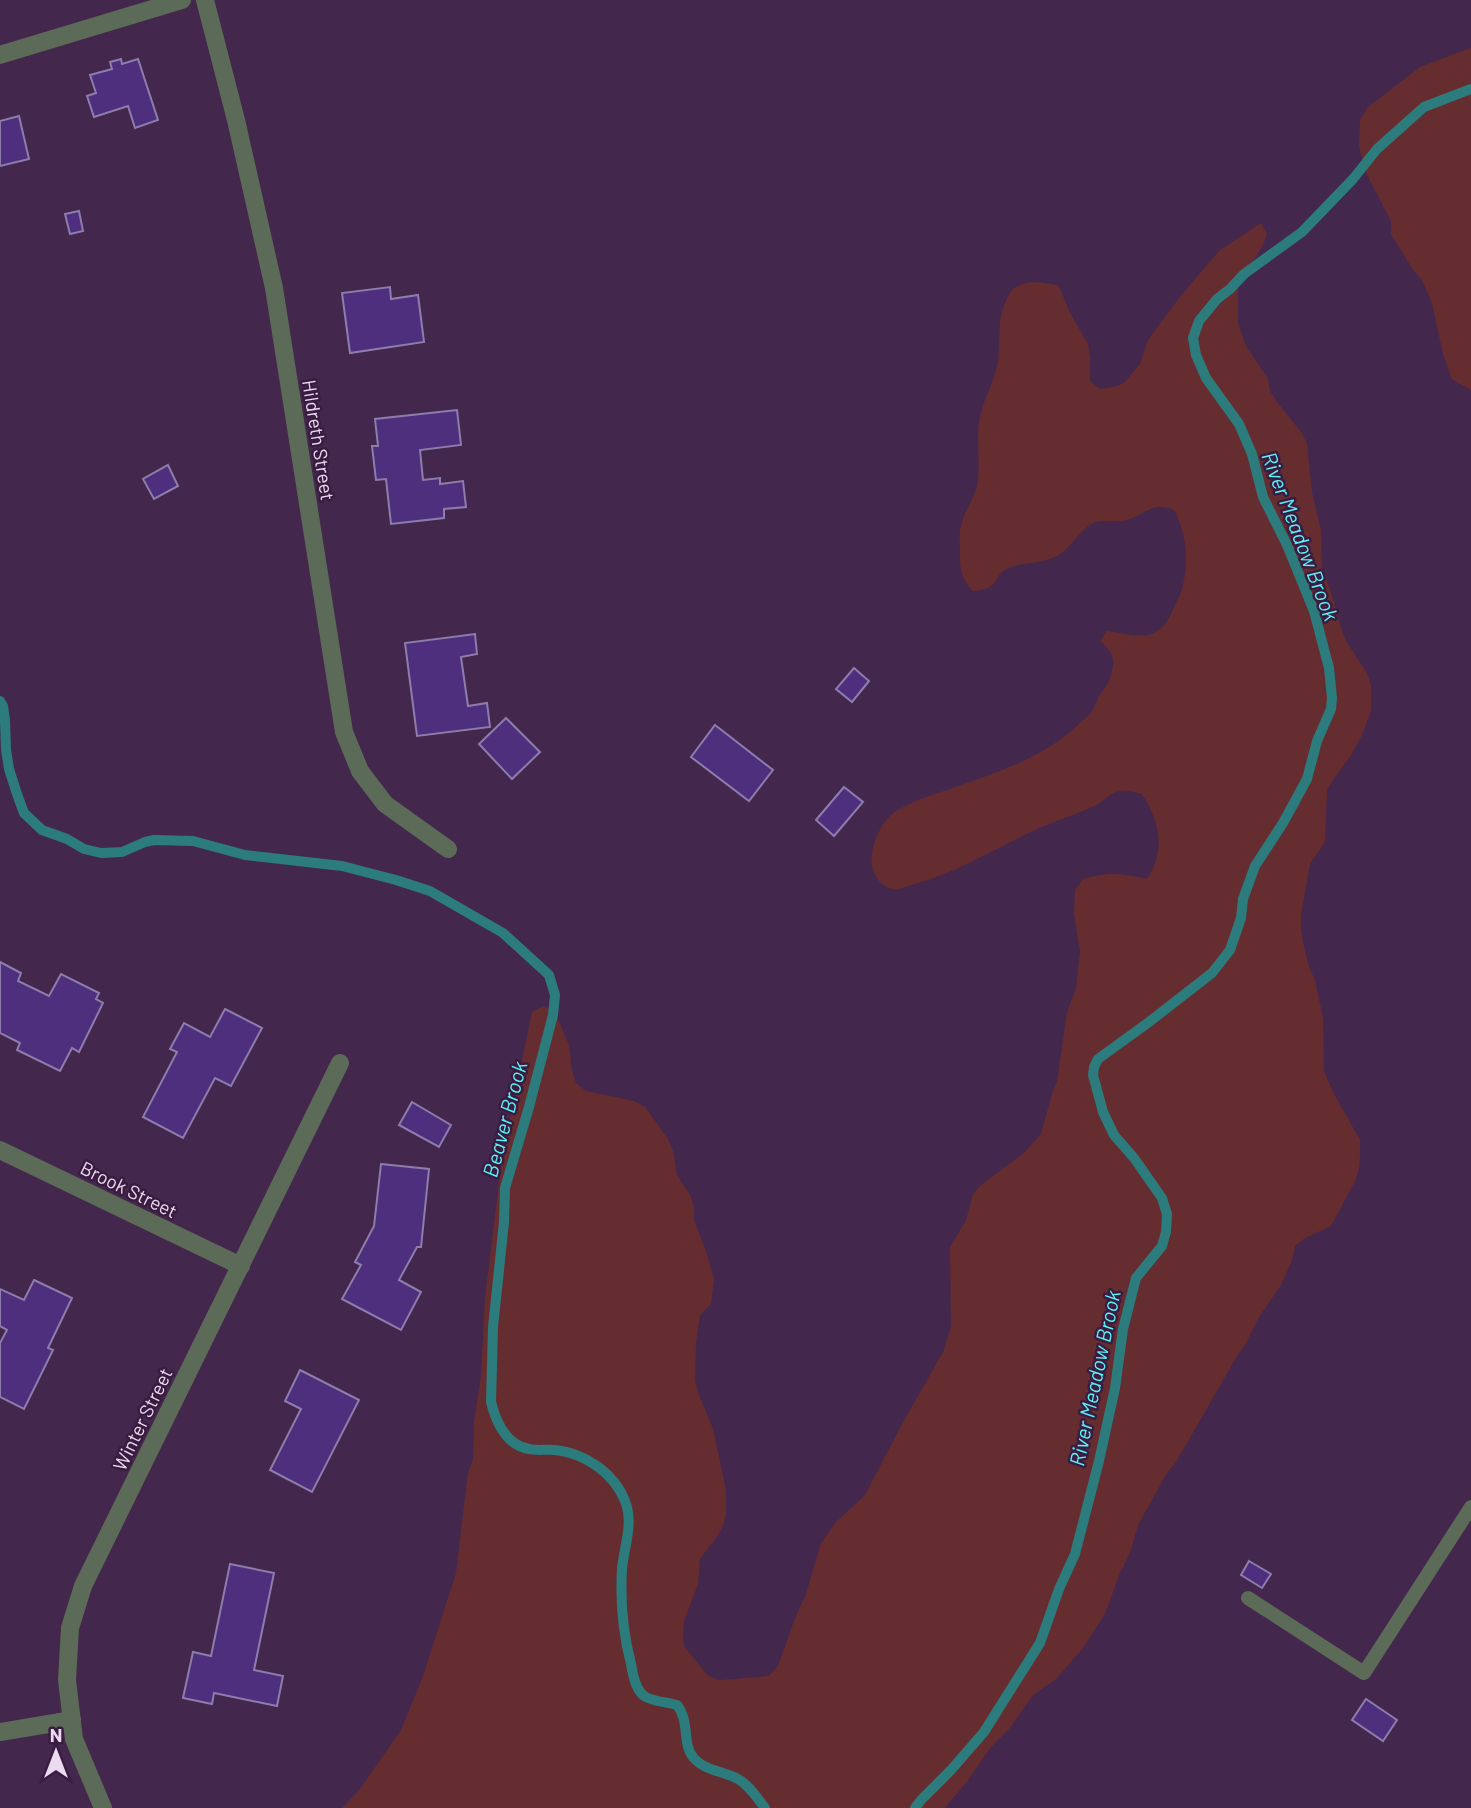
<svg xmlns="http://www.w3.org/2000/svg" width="1471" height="1808" viewBox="0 0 1471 1808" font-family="Barlow,sans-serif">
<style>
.green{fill:#662d30}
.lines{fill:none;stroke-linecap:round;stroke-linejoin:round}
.stream{stroke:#2c7c7e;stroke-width:10}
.building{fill:#4e2f7d;stroke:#8c7dad;stroke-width:2}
.service{stroke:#5c6a58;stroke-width:14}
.minor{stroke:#5c6a58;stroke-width:18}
.labels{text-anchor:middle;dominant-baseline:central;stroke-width:5;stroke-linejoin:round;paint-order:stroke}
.street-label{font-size:19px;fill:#ecdaf1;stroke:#391d41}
.water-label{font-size:21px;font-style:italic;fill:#5df2f7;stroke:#391d41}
</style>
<rect width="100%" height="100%" fill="#44274c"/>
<g class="green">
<path d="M1471 48V390L1452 379 1443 354 1432 303 1422 280 1413 270 1391 234V221L1365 171 1359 145 1360 120 1367 108 1420 67Z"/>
<path d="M1261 223 1267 234 1263 245 1238 285V323L1246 346 1268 379 1270 391 1277 402 1301 432 1307 443 1312 492 1321 531 1322 568 1331 592 1341 628 1346 641 1367 673 1371 685V711L1362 735 1350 757 1334 778 1327 790 1325 842 1310 864 1301 915V929L1303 942 1309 967 1315 980 1323 1018 1324 1071 1334 1094 1360 1140V1155L1359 1168 1355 1181 1331 1226 1305 1238 1295 1246 1292 1260 1281 1285 1259 1317 1246 1343 1237 1356 1176 1462 1167 1473 1138 1525 1130 1553 1119 1575 1106 1612 1083 1648 1056 1679 1033 1695 1009 1729 991 1747 969 1779 945 1808H342L360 1789 401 1730 422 1679 456 1573 468 1472 473 1460 474 1422 481 1376 485 1298 502 1158 532 1012 543 1006 555 1012 569 1045 572 1071 576 1083 586 1091 634 1101 645 1107 668 1139 673 1151 677 1175 690 1195 694 1207V1220L707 1254 714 1279 711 1304 700 1315 696 1342 695 1381 699 1395 713 1429 726 1490V1515L723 1526 716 1538 700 1559 698 1584 684 1621 683 1634 684 1646 708 1676 720 1680 769 1676 778 1666 795 1618 806 1594 821 1543 836 1522 865 1495 901 1426 944 1350 951 1326 950 1247 966 1220 973 1194 981 1185 1024 1153 1041 1134 1052 1094 1057 1081 1067 1012 1076 989 1080 951 1074 914 1075 890 1083 879C1111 872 1118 873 1147 879 1166 850 1160 822 1142 794 1135 792 1124 789 1116 792 1108 795 1101 803 1094 806 1078 814 1060 819 1044 826 1002 844 963 870 918 883 910 885 901 890 893 889 884 888 877 880 874 872 866 854 880 821 896 811 912 801 932 795 950 789 995 773 1047 757 1081 722 1085 718 1090 715 1092 711 1095 706 1097 701 1099 696 1103 690 1108 685 1110 678 1116 661 1114 652 1100 641L1107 631C1121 632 1143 640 1156 632 1165 627 1172 614 1175 605 1178 599 1182 592 1183 585 1189 560 1186 531 1174 510 1169 508 1164 506 1158 507 1145 509 1136 519 1123 521 1112 522 1100 519 1091 524 1077 533 1070 550 1055 557 1039 565 1022 561 1007 569 991 577 1000 590 973 591 959 576 960 567 960 547 960 542 959 536 960 531 962 515 973 501 977 486 981 465 976 443 979 422 982 400 995 382 998 361 1001 337 996 315 1010 293 1019 278 1045 282 1059 286L1069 311 1088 344 1090 357V381L1100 389 1113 387 1124 383 1140 364 1148 340 1179 298 1220 250Z"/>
</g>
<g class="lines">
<g class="stream">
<path d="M0 701 3 706 5 720 6 750 9 769 17 794 24 813 42 830 67 839 84 849 101 853 122 852 145 842 154 840 193 841 245 855 342 866 396 880 430 891 503 933 549 975 555 995 553 1015 529 1107 505 1188 504 1222 493 1327 491 1402C496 1422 506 1445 529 1449 537 1451 546 1449 555 1450 585 1453 614 1473 625 1501 634 1524 624 1546 622 1569 620 1602 623 1633 631 1664 633 1675 636 1692 646 1697 655 1702 668 1702 677 1705 690 1721 682 1744 693 1757 704 1771 724 1771 738 1779 749 1785 757 1798 765 1808"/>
<path d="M915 1808 921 1800 951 1770 984 1732 1040 1643 1059 1589 1075 1554 1099 1461 1115 1388 1123 1329 1136 1278 1162 1246 1166 1232 1167 1214 1162 1198 1134 1158 1114 1135 1103 1112 1093 1075 1094 1067 1098 1059 1149 1022 1212 973 1230 950 1241 918 1243 899 1255 866 1283 823 1307 779 1317 741 1331 709 1332 698 1329 668 1314 611 1287 545 1263 497 1252 454 1239 424 1206 378 1196 355 1193 338 1199 321 1217 299 1230 289 1244 274 1302 232 1353 179 1377 149 1424 107 1471 89"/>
</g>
</g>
<g class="building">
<path d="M121 59 122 64 138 59 158 120 135 128 128 106 94 117 87 96 96 93 90 75 112 69 110 62Z"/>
<path d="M19 116 29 159 0 166V121Z"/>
<path d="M79 211 83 231 70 234 65 214Z"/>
<path d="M390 287 391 299 418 295 424 342 350 353 342 293Z"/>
<path d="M457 410 461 445 420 450 423 480 440 478V484L463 481 466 507 444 509V518L391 524 386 479 376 480 372 446H378L375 419Z"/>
<path d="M168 465 178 486 154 499 143 479Z"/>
<path d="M475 634 477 654 461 657 468 706 487 703 490 727 417 736 405 643Z"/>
<path d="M854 668 869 681 852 702 836 689Z"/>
<path d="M506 718 540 752 512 779 479 744Z"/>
<path d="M715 725 773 770 749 801 691 757Z"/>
<path d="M844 787 863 802 834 836 816 820Z"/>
<path d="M0 962 21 973 18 981 49 996 61 974 99 993 96 999 103 1003 79 1052 72 1048 60 1071 17 1050 20 1043 0 1033Z"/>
<path d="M225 1009 262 1028 231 1086 215 1078 183 1138 143 1117 177 1052 170 1049 184 1023 210 1037Z"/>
<path d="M412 1102 451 1125 439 1147 399 1125Z"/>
<path d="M381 1164 429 1169 421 1247H417L399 1280 421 1292 401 1330 342 1299 361 1265 355 1262 374 1226Z"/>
<path d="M34 1280 72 1298 48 1348 53 1350 24 1409 0 1397V1343L7 1330 0 1326V1289L24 1300Z"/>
<path d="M300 1370 359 1400 312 1492 270 1470 301 1409 285 1401Z"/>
<path d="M1249 1561 1271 1574 1262 1588 1241 1575Z"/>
<path d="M230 1564 274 1573 254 1670 283 1676 277 1706 214 1693 212 1704 183 1698 193 1652 211 1656Z"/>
<path d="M1366 1699 1397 1720 1383 1741 1352 1720Z"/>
</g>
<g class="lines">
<path class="service" d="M1248 1598 1364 1673 1471 1507"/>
<g class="minor">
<path d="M205 0 236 120 274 288 344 732 360 771 385 804 448 849"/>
<path d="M0 55 182 0"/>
<path d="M0 1150 241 1266"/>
<path d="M0 1732 72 1720"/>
<path d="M103 1808 74 1739 67 1680 70 1628 83 1586 340 1063"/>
</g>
</g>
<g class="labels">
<g class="street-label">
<text transform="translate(319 440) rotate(81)">Hildreth Street</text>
<text transform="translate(129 1189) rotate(26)">Brook Street</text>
<text transform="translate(142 1419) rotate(-64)">Winter Street</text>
</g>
<g class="water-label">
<text transform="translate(1301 536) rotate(69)">River Meadow Brook</text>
<text transform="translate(504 1119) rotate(-75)">Beaver Brook</text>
<text transform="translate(1094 1378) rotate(-78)">River Meadow Brook</text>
</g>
</g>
<g transform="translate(56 1752)" stroke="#391d41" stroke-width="5" paint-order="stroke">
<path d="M0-5L12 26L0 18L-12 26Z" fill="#ecdaf1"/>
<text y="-10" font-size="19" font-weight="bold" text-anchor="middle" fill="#ecdaf1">N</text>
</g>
</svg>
